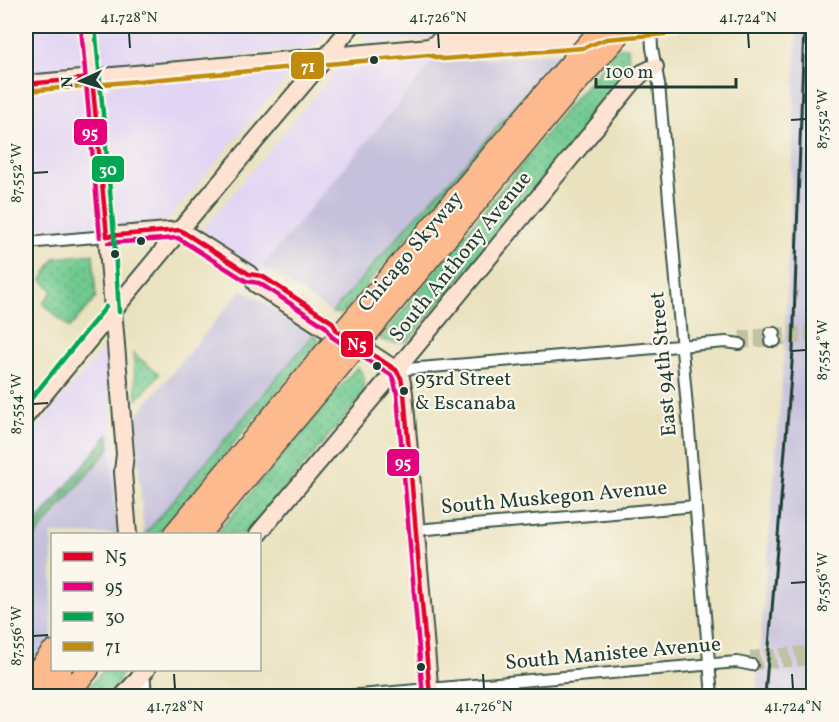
<svg xmlns="http://www.w3.org/2000/svg" width="839" height="722" viewBox="0 0 839 722" font-family="Vollkorn,serif">
<style>
.built{fill:#e1d4f4}
.railway{fill:#c5c0db}
.grass{fill:url(#grass-dots);stroke:#488362;stroke-width:1.5}
.forest{fill:url(#forest-crowns);stroke:#3e7557;stroke-width:1.5}
.lines{fill:none;stroke-linecap:round;stroke-linejoin:round}
.street-tunnel{stroke:#c1c1a3;stroke-width:10;stroke-dasharray:10 5;stroke-linecap:butt}
.street-casing{stroke:#3d5649;stroke-width:14}
.secondary-casing{stroke:#3d5649;stroke-width:20}
.highway-casing{stroke:#3d5649;stroke-width:24}
.street{stroke:#fff;stroke-width:10}
.secondary{stroke:#fee3d2;stroke-width:16}
.highway{stroke:#fcba8e;stroke-width:21}
.rail{stroke:#1f3d34;stroke-width:3}
.highway-bridge-casing{stroke:#3d5649;stroke-width:24;stroke-linecap:butt}
.highway-bridge{stroke:#fcba8e;stroke-width:21}
.bus-1-casing{stroke:#fbf7ec;stroke-width:9}
.bus-2-casing{stroke:#fbf7ec;stroke-width:9}
.bus-3-casing{stroke:#fbf7ec;stroke-width:9}
.bus-4-casing{stroke:#fbf7ec;stroke-width:9}
.bus-1{stroke:#e4002b;stroke-width:4.5}
.bus-2{stroke:#e5007d;stroke-width:4.5}
.bus-3{stroke:#00a651;stroke-width:4.5}
.bus-4{stroke:#c18c0d;stroke-width:4.5}
.ticks{fill:none;stroke:#1f3d34;stroke-width:2}
.bus-dot{fill:#1f3d34;stroke:#fbf7ec;stroke-width:2}
.labels{text-anchor:middle;dominant-baseline:central;stroke-width:4.5;stroke-linejoin:round;paint-order:stroke}
.bus-label{font-size:20px;fill:#1f3d34;stroke:#fbf7ec;text-anchor:start}
.street-label{font-size:21px;fill:#1f3d34;stroke:#fbf7ec}
.line-badge{stroke:#fbf7ec;stroke-width:2}
.badge-label{font-size:16px;text-anchor:middle;font-weight:bold;fill:#fff}
.neatline{fill:none;stroke:#1f3d34;stroke-width:2}
.ticks-label{font-size:15px;text-anchor:middle;fill:#1f3d34}
</style>
<defs>
<pattern id="grass-dots" width="8" height="8" patternUnits="userSpaceOnUse" patternTransform="scale(1.5)"><rect width="8" height="8" fill="#70c990"/><path d="M2 2h.1M6 6h.1" fill="none" stroke="#5ba476" stroke-width="1.8" stroke-linecap="round"/></pattern>
<pattern id="forest-crowns" width="20" height="18" patternUnits="userSpaceOnUse" patternTransform="scale(1.5)"><rect width="20" height="18" fill="#5cad7a"/><path d="M2 6a3 3 0 1 1 6 0M12 15a3 3 0 1 1 6 0" fill="none" stroke="#4b8e65"/></pattern>
</defs>
<rect width="100%" height="100%" fill="#fbf7ec"/>
<filter id="ink" filterUnits="userSpaceOnUse"><feTurbulence type="fractalNoise" baseFrequency=".0167" numOctaves="2"/><feDisplacementMap in="SourceGraphic" scale="12" xChannelSelector="R" yChannelSelector="G"/><feConvolveMatrix kernelMatrix="1 2 1 2 8 2 1 2 1" color-interpolation-filters="sRGB"/></filter>
<filter id="wash" filterUnits="userSpaceOnUse"><feTurbulence type="fractalNoise" baseFrequency=".008" numOctaves="4" result="noise"/><feDisplacementMap in="SourceGraphic" scale="24" xChannelSelector="R" yChannelSelector="G"/><feGaussianBlur stdDeviation="1.35" result="paint"/><feColorMatrix in="noise" values="0 0 0 0 0 0 0 0 0 0 0 0 0 0 0 0 0 1.4 0 .05"/><feComposite in="paint" operator="in"/></filter>
<g filter="url(#wash)">
<rect width="100%" height="100%" fill="#eae2bf"/>
<g class="built">
<path d="M26 26H79L83 70 26 75Z"/>
<path d="M98 26H331L312 49 102 68Z"/>
<path d="M372 26H463L458 32 472 35 367 43 364 39V36Z"/>
<path d="M453 56 449 61 432 63 262 266 271 272 268 276 206 235 204 232V228L339 66Z"/>
<path d="M285 70 289 74 288 76 166 222 115 227 102 86Z"/>
<path d="M82 87 85 91 97 231 26 237V91Z"/>
<path d="M102 350 106 351 119 486 114 493 109 449 26 548V441Z"/>
</g>
<g class="railway">
<path d="M797 26H813V696H756L784 358Z"/>
<path d="M560 53 468 161 408 225 332 313 262 266 432 63Z"/>
<path d="M242 289 315 333 217 451 144 534 135 417Z"/>
<path d="M110 448 118 534H52V638L26 671V548Z"/>
</g>
<g class="grass">
<path d="M628 47 629 73 626 79 407 342 405 341C395 344 389 343 380 339L510 179 569 105 618 48Z"/>
<path d="M560 53H568L542 82 520 104 342 314 332 313 408 225 468 161Z"/>
<path d="M93 254 96 298 69 328 43 303 53 291 42 280 55 258Z"/>
<path d="M315 333 319 341 158 534H145Z"/>
<path d="M133 353 159 374 137 400Z"/>
<path d="M357 367C365 375 365 380 363 391L365 393 246 534H216Z"/>
<path d="M104 670H122L115 691 111 696H81Z"/>
</g>
<path class="forest" d="M109 434 110 448 28 545 26 543V535Z"/>
</g>
<g filter="url(#ink)">
<g class="lines">
<g class="street-tunnel">
<path d="M775 333 814 330"/>
<path d="M740 336 770 333"/>
<path d="M775 341 814 337"/>
<path d="M740 344 770 341"/>
<path d="M750 656 814 650"/>
<path d="M752 665 814 660"/>
</g>
<g class="street-casing">
<g id="street">
<path d="M651 28 652 48 659 84 712 696"/>
<path d="M26 243 107 236"/>
<path d="M770 333H775"/>
<path d="M770 341H775"/>
<path d="M396 370 726 342 740 344"/>
<path d="M416 530 696 506"/>
<path d="M144 671 146 696"/>
<path d="M348 696 737 662 752 665"/>
</g>
</g>
<g class="secondary-casing">
<g id="secondary">
<path d="M88 26 107 236 125 454 123 472 128 534"/>
<path d="M430 47 442 52 582 41 597 34"/>
<path d="M26 84 430 47 442 39 581 28 604 32 675 26"/>
<path d="M107 236 180 230 249 274 256 284 326 329 337 331 396 370 401 378 404 393 430 696"/>
<path d="M26 416 180 230 327 56 351 26"/>
<path d="M258 534 411 352 634 81 642 73 655 67"/>
<path d="M123 696 146 670"/>
</g>
</g>
<g class="highway-casing">
<g id="highway">
<path d="M352 321 549 88"/>
<path d="M369 331 562 99"/>
<path d="M174 534 329 348"/>
<path d="M199 534 346 359"/>
<path d="M26 685 52 652"/>
<path d="M38 696 61 670"/>
<path d="M65 696 88 670"/>
</g>
</g>
<use href="#street" class="street"/>
<use href="#secondary" class="secondary"/>
<use href="#highway" class="highway"/>
<path class="rail" d="M765 696 793 351 804 26"/>
<g class="highway-bridge-casing">
<g id="highway-bridge">
<path d="M549 88 604 26"/>
<path d="M562 99 627 26"/>
<path d="M329 348 352 321"/>
<path d="M346 359 369 331"/>
</g>
</g>
<use href="#highway-bridge" class="highway-bridge"/>
<g class="bus-1-casing">
<g id="bus-1">
<path d="M92 78 107 236"/>
<path d="M26 84 92 78"/>
<path d="M107 236 180 230 249 274 262 276 332 322 337 331 396 370 401 378 404 393 430 696"/>
</g>
</g>
<g class="bus-2-casing">
<g id="bus-2">
<path d="M81 27 100 237"/>
<path d="M108 243 178 238 246 281 259 283 326 327 332 337 391 375 394 381 397 394 423 696"/>
</g>
</g>
<g class="bus-3-casing">
<g id="bus-3">
<path d="M95 26 114 235 119 312"/>
<path d="M26 405 106 307"/>
</g>
</g>
<g class="bus-4-casing">
<path id="bus-4" d="M27 91 429 55 443 59 583 48 606 39 676 33"/>
</g>
<use href="#bus-1" class="bus-1"/>
<use href="#bus-2" class="bus-2"/>
<use href="#bus-3" class="bus-3"/>
<use href="#bus-4" class="bus-4"/>
</g>
</g>
<path class="ticks" d="M129 33 130 48M438 33 439 48M748 33 749 48M791 120 806 119M33 173 48 172M791 351 806 350M33 404 48 403M791 583 806 582M33 636 48 635M174 674 175 689M483 674 484 689M792 674 793 689"/>
<g class="bus-dot">
<circle cx="374" cy="60" r="5"/>
<circle cx="141" cy="241" r="5"/>
<circle cx="115" cy="254" r="5"/>
<circle cx="377" cy="366" r="5"/>
<circle cx="404" cy="391" r="5"/>
<circle cx="421" cy="667" r="5"/>
</g>
<g class="labels">
<g class="bus-label">
<text x="415" y="380">93rd Street<tspan x="415" dy="24">&amp; Escanaba</tspan></text>
</g>
<g class="street-label">
<text transform="translate(411 252) rotate(-50)">Chicago Skyway</text>
<text transform="translate(461 257) rotate(-51)">South Anthony Avenue</text>
<text transform="translate(664 364) rotate(-95)">East 94th Street</text>
<text transform="translate(554 498) rotate(-5)">South Muskegon Avenue</text>
<text transform="translate(613 654) rotate(-5)">South Manistee Avenue</text>
</g>
</g>
<g class="line-badge">
<rect x="290" y="51" width="35" height="29" rx="6" fill="#c18c0d"/>
<rect x="73" y="118" width="35" height="28" rx="6" fill="#e5007d"/>
<rect x="91" y="155" width="34" height="28" rx="6" fill="#00a651"/>
<rect x="340" y="330" width="34" height="28" rx="6" fill="#e4002b"/>
<rect x="386" y="448" width="34" height="29" rx="6" fill="#e5007d"/>
</g>
<g class="badge-label">
<text x="308" y="72">71</text>
<text x="90" y="138">95</text>
<text x="108" y="175">30</text>
<text x="357" y="350">N5</text>
<text x="403" y="468">95</text>
</g>
<rect width="839" height="722" fill="none" stroke="#fbf7ec" stroke-width="66"/>
<rect x="51" y="533" width="210" height="138" fill="#fbf7ec" stroke="#a3ada2" stroke-width="1.5"/>
<rect x="63" y="552" width="30" height="9" fill="#e4002b" stroke="#a3ada2" stroke-width="1.5"/>
<text x="105" y="563" font-size="18" fill="#1f3d34">N5</text>
<rect x="63" y="582" width="30" height="9" fill="#e5007d" stroke="#a3ada2" stroke-width="1.5"/>
<text x="105" y="593" font-size="18" fill="#1f3d34">95</text>
<rect x="63" y="612" width="30" height="9" fill="#00a651" stroke="#a3ada2" stroke-width="1.5"/>
<text x="105" y="623" font-size="18" fill="#1f3d34">30</text>
<rect x="63" y="642" width="30" height="9" fill="#c18c0d" stroke="#a3ada2" stroke-width="1.5"/>
<text x="105" y="653" font-size="18" fill="#1f3d34">71</text>
<g transform="translate(81 81) rotate(266)" stroke="#fbf7ec" stroke-width="4.5" paint-order="stroke">
<path d="M0-4.5L10 22L0 15L-10 22Z" fill="#1f3d34"/>
<text y="-9" font-size="16" font-weight="bold" text-anchor="middle" fill="#1f3d34">N</text>
</g>
<path d="M596 78v9h140v-9" fill="none" stroke="#1f3d34" stroke-width="3"/>
<text x="605" y="78" font-size="18" fill="#1f3d34" stroke="#fbf7ec" stroke-width="4.5" paint-order="stroke">100 m</text>
<rect x="33" y="33" width="773" height="656" class="neatline"/>
<g class="ticks-label">
<text x="129" y="22">41.728°N</text>
<text x="438" y="22">41.726°N</text>
<text x="748" y="22">41.724°N</text>
<text transform="translate(822 119) rotate(-90)" y="5">87.552°W</text>
<text transform="translate(16 173) rotate(-90)" y="5">87.552°W</text>
<text transform="translate(822 350) rotate(-90)" y="5">87.554°W</text>
<text transform="translate(16 404) rotate(-90)" y="5">87.554°W</text>
<text transform="translate(822 582) rotate(-90)" y="5">87.556°W</text>
<text transform="translate(16 636) rotate(-90)" y="5">87.556°W</text>
<text x="175" y="711">41.728°N</text>
<text x="484" y="711">41.726°N</text>
<text x="793" y="711">41.724°N</text>
</g>
</svg>
